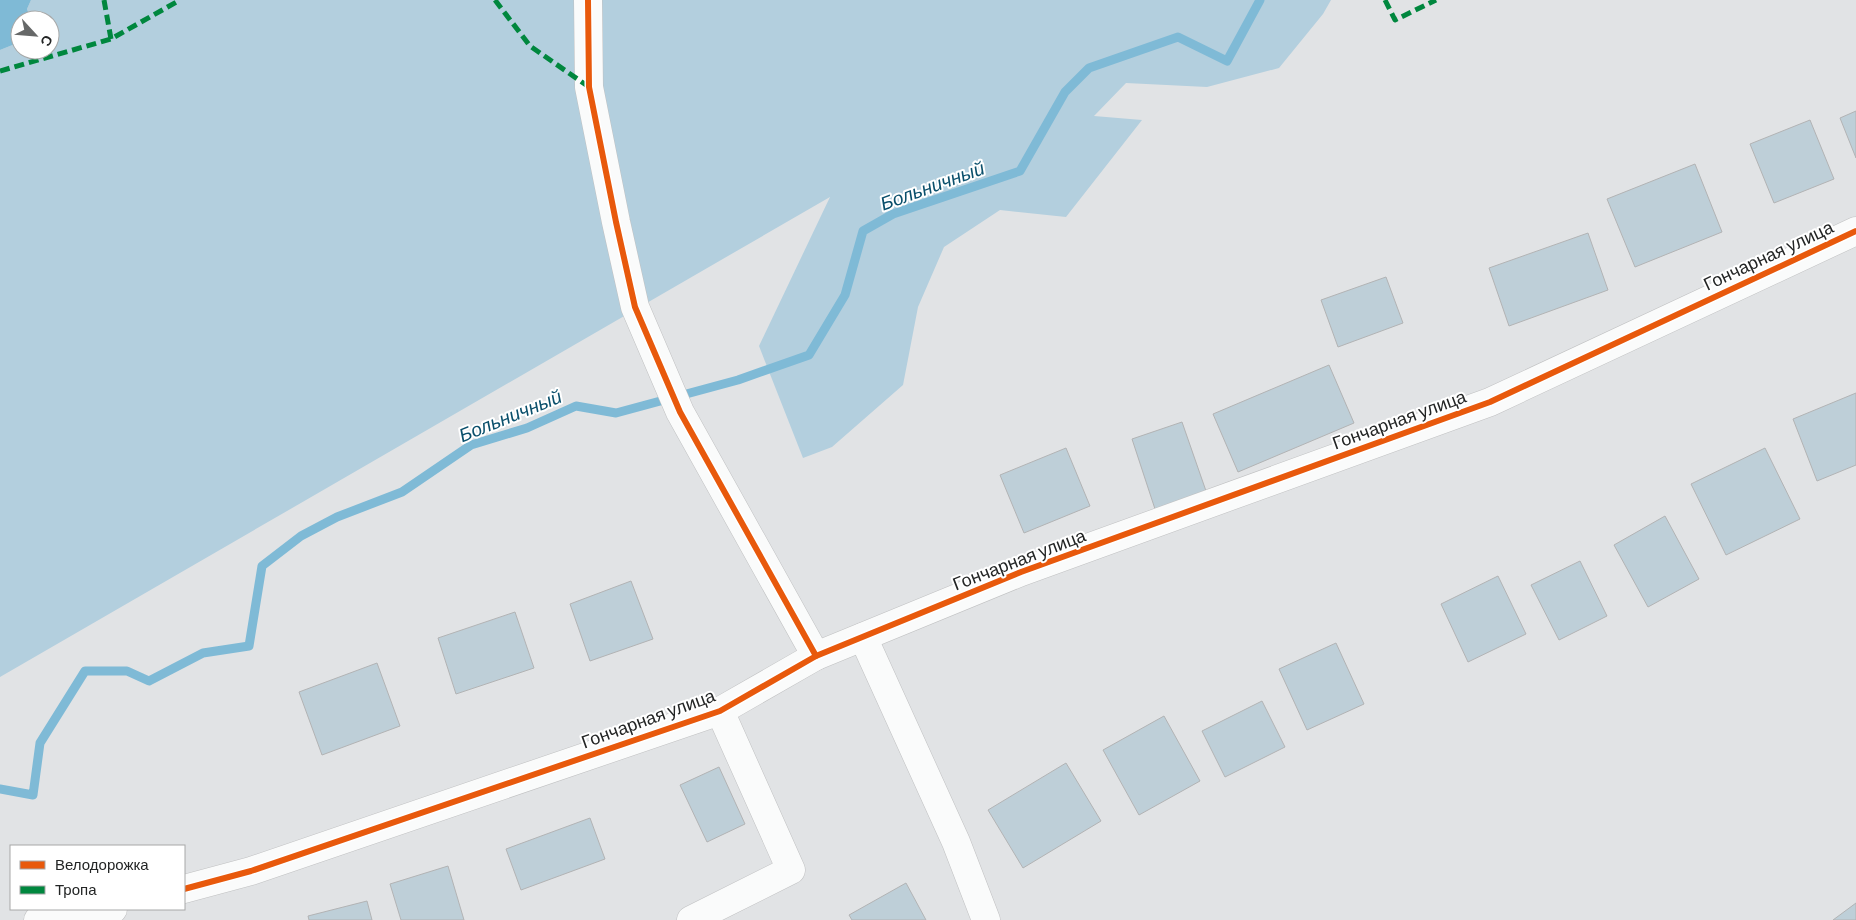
<svg xmlns="http://www.w3.org/2000/svg" width="1856" height="920" viewBox="0 0 1856 920" font-family="Barlow,sans-serif">
<style>
.green{fill:#b3cfde}
.water{fill:#7fbad6}
.lines{fill:none;stroke-linecap:round;stroke-linejoin:round}
.stream{stroke:#7fbad6;stroke-width:9}
.building{fill:#becfd8;stroke:#b2b3b4}
.minor-casing{stroke:#c0c1c2;stroke-width:29}
.minor{stroke:#fafbfb;stroke-width:28}
.quiet{stroke:#00873e;stroke-width:5;stroke-dasharray:10 5;stroke-linecap:butt}
.cycleway-casing{stroke:#fff;stroke-width:9}
.cycleway{stroke:#e8590c;stroke-width:6}
.labels{text-anchor:middle;dominant-baseline:central;stroke-width:4;stroke-linejoin:round;paint-order:stroke}
.street-label{font-size:18px;fill:#232525;stroke:#fff}
.water-label{font-size:19px;font-style:italic;fill:#0a4f6b;stroke:#fff}
</style>
<rect width="100%" height="100%" fill="#e1e3e5"/>
<path class="green" d="M31 0H1331L1323 14 1279 68 1207 87 1126 83 1094 116 1142 120 1066 217 1000 210 944 247 918 307 903 385 832 447 803 458 759 346 830 197 0 677V50L20 42V50H50V20H31L27 9Z"/>
<path class="water" d="M0 0H31L27 9 31 20H20V42L0 50Z"/>
<g class="lines">
<path class="stream" d="M0 789 33 795 40 743 85 671H127L149 681 203 653 249 646 262 566 301 536 337 517 402 492 471 445 527 428 576 406 616 413 738 380 809 355 845 295 863 231 893 214 1020 171 1065 92 1089 68 1178 37 1227 61 1260 0"/>
</g>
<g class="building">
<path d="M1856 111V158L1840 118Z"/>
<path d="M1810 120 1834 179 1774 203 1750 144Z"/>
<path d="M1695 164 1722 232 1635 267 1607 199Z"/>
<path d="M1588 233 1608 290 1509 326 1489 268Z"/>
<path d="M1386 277 1403 323 1338 347 1321 300Z"/>
<path d="M1329 365 1354 423 1238 472 1213 414Z"/>
<path d="M1856 393V465L1817 481 1793 419Z"/>
<path d="M1182 422 1206 491 1155 509 1132 439Z"/>
<path d="M1066 448 1090 506 1024 533 1000 475Z"/>
<path d="M1765 448 1800 519 1726 555 1691 484Z"/>
<path d="M1665 516 1699 579 1648 607 1614 545Z"/>
<path d="M1580 561 1607 616 1559 640 1531 585Z"/>
<path d="M1498 576 1526 634 1468 662 1441 604Z"/>
<path d="M631 581 653 639 590 661 570 604Z"/>
<path d="M515 612 534 668 456 694 438 638Z"/>
<path d="M1336 643 1364 704 1307 730 1279 669Z"/>
<path d="M377 663 400 726 322 755 299 692Z"/>
<path d="M1262 701 1285 747 1225 777 1202 731Z"/>
<path d="M1164 716 1200 781 1139 815 1103 750Z"/>
<path d="M1066 763 1101 821 1023 868 988 810Z"/>
<path d="M719 767 745 824 707 842 680 785Z"/>
<path d="M590 818 605 859 521 890 506 849Z"/>
<path d="M448 866 464 920H401L390 884Z"/>
<path d="M906 883 926 920H852L849 915Z"/>
<path d="M367 901 372 920H309L308 916Z"/>
<path d="M1856 903V920H1833Z"/>
</g>
<g class="lines">
<g class="minor-casing">
<g id="minor">
<path d="M588 0 589 87 616 222 635 307 680 412 816 656"/>
<path d="M863 637 956 842 986 920"/>
<path d="M184 889 251 871 720 711 816 656 1021 572 1490 402 1856 231"/>
<path d="M38 920 113 909"/>
<path d="M691 920 791 870 720 711"/>
</g>
</g>
<use href="#minor" class="minor"/>
<g class="quiet">
<path d="M104 0 111 39"/>
<path d="M495 0 530 46 589 87"/>
<path d="M1385 0 1395 20 1436 0"/>
<path d="M0 71 111 39 180 0"/>
</g>
<g class="cycleway-casing">
<g id="cycleway">
<path d="M588 0 589 87 616 222 635 307 680 412 816 656"/>
<path d="M184 889 251 871 720 711 816 656 1021 572 1490 402 1856 231"/>
</g>
</g>
<use href="#cycleway" class="cycleway"/>
</g>
<g class="labels">
<g class="street-label">
<text transform="translate(1768 255) rotate(-25)">Гончарная улица</text>
<text transform="translate(1399 419) rotate(-20)">Гончарная улица</text>
<text transform="translate(1019 559) rotate(-21)">Гончарная улица</text>
<text transform="translate(648 718) rotate(-20)">Гончарная улица</text>
</g>
<g class="water-label">
<text transform="translate(932 185) rotate(-20)">Больничный</text>
<text transform="translate(510 415) rotate(-22)">Больничный</text>
</g>
</g>
<rect x="10" y="845" width="175" height="65" fill="#ffffff" stroke="#a7a8a8"/>
<rect x="20" y="861" width="25" height="8" fill="#e8590c" stroke="#a7a8a8"/>
<text x="55" y="870" font-size="15" fill="#232525">Велодорожка</text>
<rect x="20" y="886" width="25" height="8" fill="#00873e" stroke="#a7a8a8"/>
<text x="55" y="895" font-size="15" fill="#232525">Тропа</text>
<g transform="translate(35 35) rotate(116)"><circle r="24" fill="#ffffff" stroke="#a7a8a8"/>
<path d="M0-4L9 19L0 12L-9 19Z" fill="#666868"/>
<text y="-8" font-size="14" font-weight="bold" text-anchor="middle" fill="#232525">С</text>
</g>
</svg>
